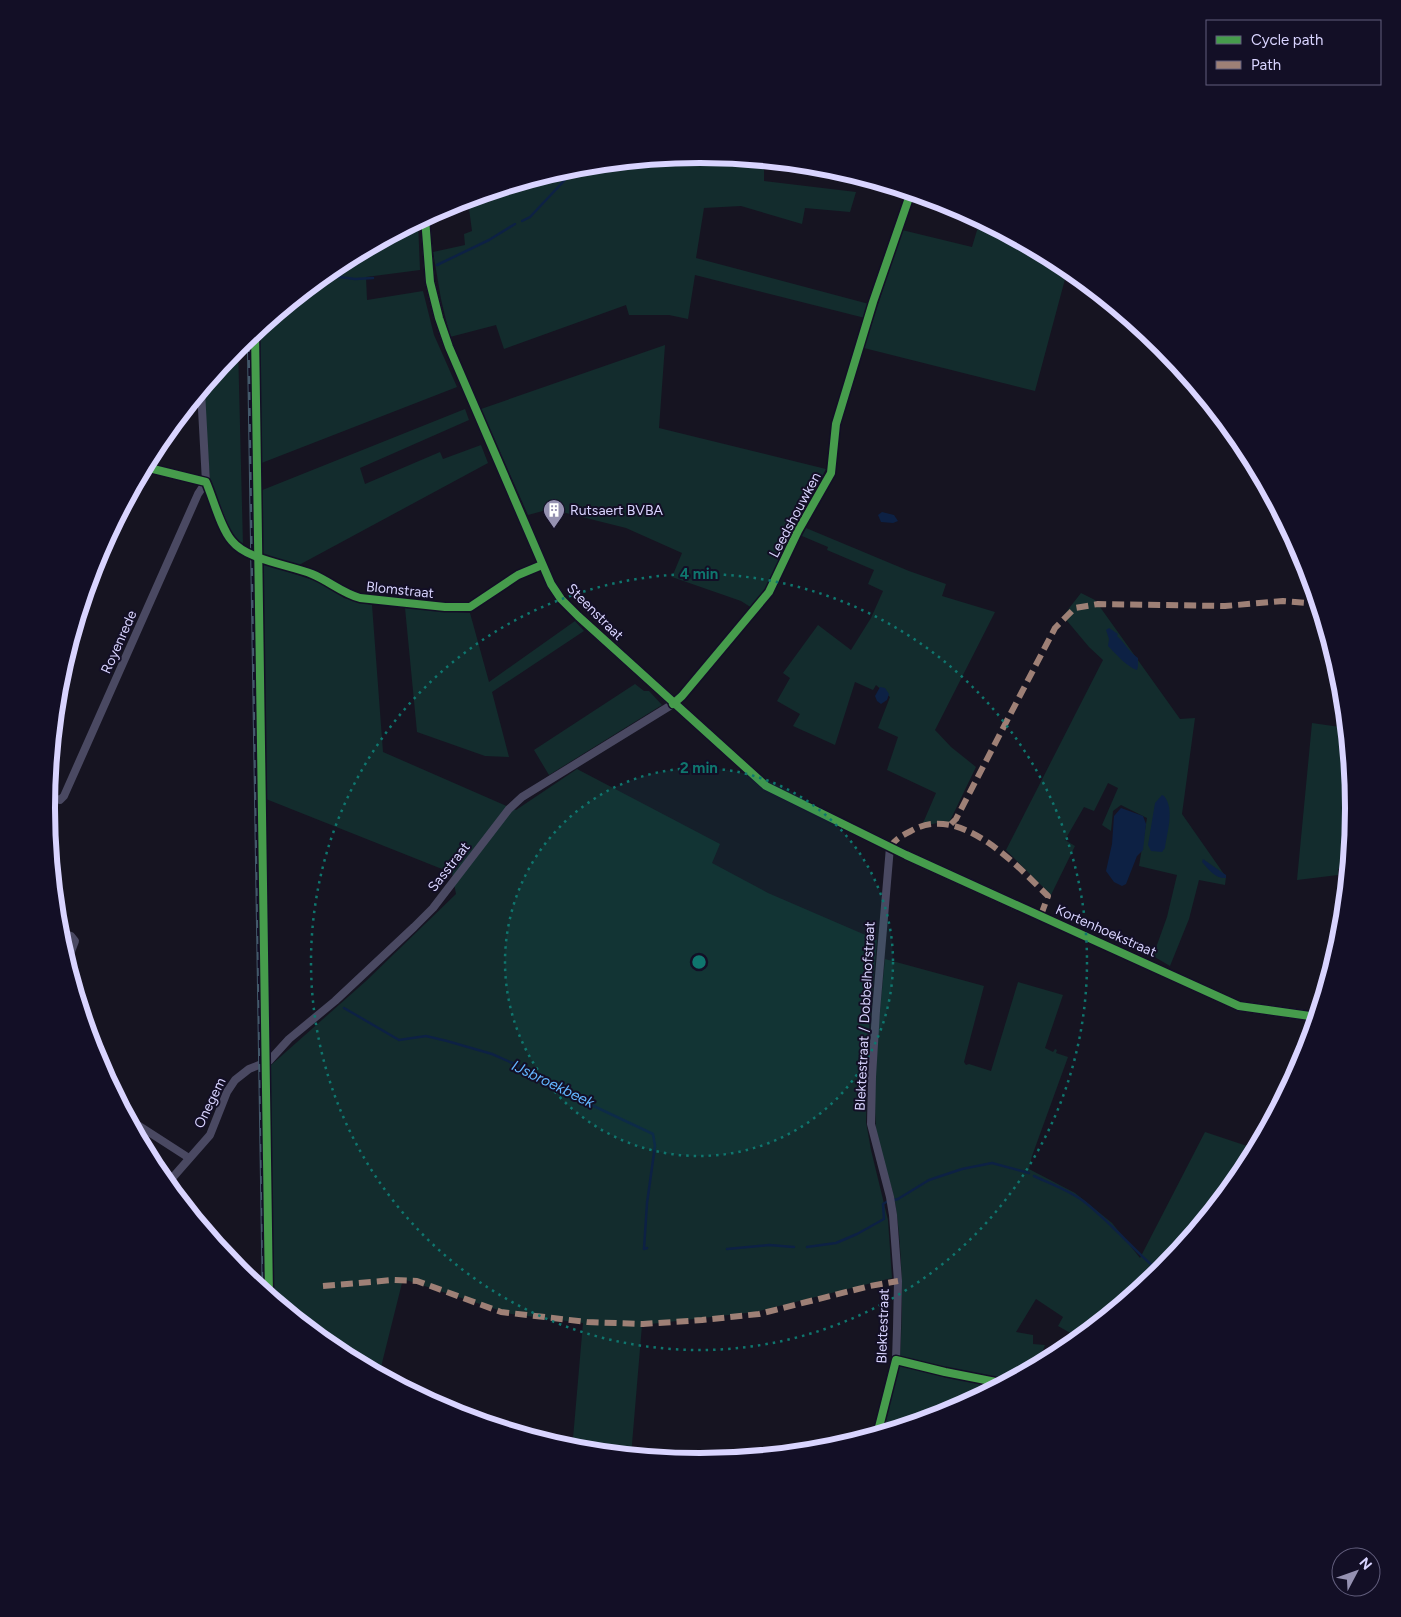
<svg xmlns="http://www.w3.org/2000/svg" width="1401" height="1617" viewBox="0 0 1401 1617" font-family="Figtree,sans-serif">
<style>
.green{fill:#132c2d}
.water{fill:#0d2144}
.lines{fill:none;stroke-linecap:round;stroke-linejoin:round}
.stream{stroke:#0d2144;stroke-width:2.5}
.street{stroke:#4a4962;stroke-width:8}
.secondary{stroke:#575674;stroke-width:10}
.rail-casing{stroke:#43596b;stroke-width:4.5}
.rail{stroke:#130f26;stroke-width:2.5;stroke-dasharray:8;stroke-linecap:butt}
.quiet{stroke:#9e8076;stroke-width:6;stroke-dasharray:12 6;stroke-linecap:butt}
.cycleway-casing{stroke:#130f26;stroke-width:11}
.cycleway{stroke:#469c4c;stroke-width:8}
.ring{fill:none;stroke:#0f766e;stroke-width:2.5;stroke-dasharray:2.5 5}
.labels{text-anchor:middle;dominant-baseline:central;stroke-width:4;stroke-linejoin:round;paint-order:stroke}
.poi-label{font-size:14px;fill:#d9d4ff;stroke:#130f26;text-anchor:start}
.street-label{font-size:14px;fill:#d9d4ff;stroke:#130f26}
.water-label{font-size:15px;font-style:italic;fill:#62b6ff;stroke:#130f26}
.rim{fill:none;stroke:#d9d4ff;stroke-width:6}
.centre{fill:#0f766e;stroke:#130f26;stroke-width:2.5}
.ring-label{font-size:15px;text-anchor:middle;font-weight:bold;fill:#0f766e;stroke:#130f26;stroke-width:4;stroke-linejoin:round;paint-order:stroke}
</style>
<rect width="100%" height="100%" fill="#161421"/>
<g class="green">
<path d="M701 154 764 161V181L856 192 850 212 805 208 802 224 741 206 704 208 696 258 869 304 865 318 695 275 688 319 669 315H629L626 305 504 349 496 325 450 337 441 299 433 252 465 245 464 234 472 231 468 201 451 204 573 167Z"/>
<path d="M418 221 420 270 366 277 367 300 423 291 434 335 457 387 259 464 256 331 337 264Z"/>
<path d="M978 227 1003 234 1004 232 1068 268 1035 391 864 348 902 230 972 247Z"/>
<path d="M665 345 659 428 826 469 791 535 770 582 752 608 741 601 672 577 682 553 626 528 550 509 528 515 481 409Z"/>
<path d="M238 346 243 546 236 543 231 534 211 489 202 389Z"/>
<path d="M465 409 469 420 360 468 365 484 440 452 443 459 481 445 488 463 299 565 279 560 262 554 260 491Z"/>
<path d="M806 528 909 571 946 584 942 596 995 612 935 730 951 747 976 767 948 825 937 823 925 826 923 823 936 793 887 770 898 737 878 728 890 697 876 685 873 690 855 682 835 745 793 726 800 714 777 701 790 678 783 673 818 625 851 650 871 618 883 591 868 584 874 570 827 550 828 547 802 536Z"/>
<path d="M255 561 319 582 344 598 372 605 383 752 516 810 577 769 720 844 712 863 768 893 877 940 869 1026 866 1122 871 1150 888 1220 892 1278 755 1312 642 1325 631 1456 572 1450 583 1323 511 1314 403 1279 379 1375 337 1352 274 1301 270 1066 366 981 456 894 452 873 266 799Z"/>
<path d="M1081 593 1095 600 1180 719 1195 718 1182 814 1226 877 1225 885 1199 880 1189 919 1170 966 1153 956 1167 917 1177 875 1139 866 1147 818 1121 805 1113 811 1111 831 1102 825 1118 788 1108 783 1094 811 1084 807 1065 840 1075 846 1051 895 1006 850 1103 660 1089 647 1063 616Z"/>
<path d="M405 608 470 613 489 682 575 621 584 631 492 692 509 757 485 756 417 732Z"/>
<path d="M635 684 644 691H649L662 705 549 775 534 750Z"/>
<path d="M1312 723 1347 728 1355 808 1349 869H1338V875L1297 880Z"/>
<path d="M885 959 984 986 964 1062 966 1065 969 1064 991 1071 1018 982 1063 995 1045 1048 1053 1052 1055 1049 1057 1050 1056 1053 1068 1057 1032 1156 1029 1169 1075 1193 1112 1223 1140 1258 1205 1132 1256 1149 1244 1172 1163 1271 1081 1339 1058 1326 1063 1317 1036 1299 1016 1332 1033 1335V1344L1045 1345 1036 1367 1009 1382 939 1368 900 1358C903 1308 903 1252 895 1202 891 1179 877 1151 876 1129 872 1073 880 1015 885 959Z"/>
<path d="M899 1364 1002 1386 951 1413 883 1434Z"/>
</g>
<g class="water">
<path d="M882 512 894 515 898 521 893 523 881 522 878 515Z"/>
<path d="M1109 628 1118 634 1117 636C1125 643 1129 652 1138 658V666L1137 670C1127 667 1116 654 1108 646L1109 639 1106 630Z"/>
<path d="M880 687 885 688 889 694 887 700 881 704 877 701 875 696Z"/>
<path d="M1162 795 1164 796C1175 809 1167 832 1165 848L1162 852 1151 851 1148 845 1155 803Z"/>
<path d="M1121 808 1143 816 1146 824 1143 850 1137 856 1126 884 1122 886 1114 882 1106 871 1112 844 1114 816Z"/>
<path d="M1203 859 1223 873 1226 875V878C1216 879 1209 870 1202 862Z"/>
</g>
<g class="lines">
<g class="stream">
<path d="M522 221 530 217 578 166"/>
<path d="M437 265 489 240 515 224"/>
<path d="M324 275 355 279 373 278"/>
<path d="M344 1008 399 1040 426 1036 447 1041 492 1054 537 1074 583 1101 653 1134 655 1146 647 1203 644 1249 647 1248"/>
<path d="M1034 1176C1049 1183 1068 1190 1082 1200 1111 1222 1133 1250 1161 1273"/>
<path d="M894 1200 898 1199 929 1180 962 1169 992 1163 1029 1173"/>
<path d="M807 1247 836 1243 857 1234 884 1219 883 1204 888 1201"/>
<path d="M727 1249 769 1245 794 1247"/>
</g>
<g class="street">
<path d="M201 391 206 482 229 537C246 561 286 564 312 574 329 581 342 593 360 598L445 607H470L518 575 542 565"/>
<path d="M145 467 206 482"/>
<path d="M48 796 60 800 64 796 198 494 206 482"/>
<path d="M58 931 71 936 75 941 67 962"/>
<path d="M127 1118 189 1158"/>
<path d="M167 1184 210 1135 227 1092 235 1080 249 1069 269 1061 289 1039 335 1001 414 927 433 908 509 809 522 797 673 704 682 696 769 592 798 531 831 473 836 424 873 302 911 192"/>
<path d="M896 1360 945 1372 1006 1384"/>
<path d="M877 1435 896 1360 897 1328 898 1281 893 1215 890 1197 871 1124 872 1077 876 1011 890 847"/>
</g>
<path class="secondary" d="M425 218 430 282 439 318 449 347 551 584 561 599 578 616 766 786 906 855 1239 1006 1317 1017"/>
<g class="rail-casing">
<path id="rail" d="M249 336 264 1293"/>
</g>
<use href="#rail" class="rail"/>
<g class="quiet">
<path d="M951 824 956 819 1055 628 1075 608 1098 604 1225 606 1283 601 1319 604"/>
<path d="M890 847C895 839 903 835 911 831 960 802 1017 866 1048 896L1041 915"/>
<path d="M323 1286 393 1280 417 1281 501 1312 587 1322 643 1324 702 1320 759 1314 870 1286 898 1281"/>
</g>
<g class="cycleway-casing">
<g id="cycleway">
<path d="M425 218 430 282 439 318 449 347 551 584 561 599 578 616 766 786 906 855 1239 1006 1317 1017"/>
<path d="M255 332 269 1297"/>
<path d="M145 467 206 482C213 498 221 529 232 541 247 560 290 565 312 574 329 581 342 593 360 598L445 607H470L518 575 542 565"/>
<path d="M673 704 682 696 769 592 798 531 831 473 836 424 873 302 911 192"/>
<path d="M877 1435 896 1360 945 1372 1006 1384"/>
</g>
</g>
<use href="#cycleway" class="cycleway"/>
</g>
<circle cx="699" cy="962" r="194" fill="#0f766e" fill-opacity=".12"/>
<g class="ring">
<circle cx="699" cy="962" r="194"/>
<circle cx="699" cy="962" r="388"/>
</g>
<defs>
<g id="building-pin" transform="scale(1.125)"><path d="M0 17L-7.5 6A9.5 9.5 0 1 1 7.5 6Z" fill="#9591b1" stroke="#130f26"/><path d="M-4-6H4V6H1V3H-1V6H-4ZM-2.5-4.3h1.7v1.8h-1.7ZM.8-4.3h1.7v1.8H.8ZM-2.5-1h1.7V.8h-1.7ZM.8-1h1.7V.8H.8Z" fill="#fff"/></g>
</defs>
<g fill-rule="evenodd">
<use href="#building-pin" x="554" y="510"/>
</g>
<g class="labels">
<g class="poi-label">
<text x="570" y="510">Rutsaert BVBA</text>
</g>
<g class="street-label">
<text transform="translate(795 515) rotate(-62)">Leedshouwken</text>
<text transform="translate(400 590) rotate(6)">Blomstraat</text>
<text transform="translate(595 612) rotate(45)">Steenstraat</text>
<text transform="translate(119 642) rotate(-66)">Royenrede</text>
<text transform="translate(449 867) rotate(-52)">Sasstraat</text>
<text transform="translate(1106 931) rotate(24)">Kortenhoekstraat</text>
<text transform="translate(865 1016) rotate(-87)">Blektestraat / Dobbelhofstraat</text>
<text transform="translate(210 1103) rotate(-64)">Onegem</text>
<text transform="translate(883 1326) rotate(-88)">Blektestraat</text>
</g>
<g class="water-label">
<text transform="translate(553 1084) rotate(26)">IJsbroekbeek</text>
</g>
</g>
<path d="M0 0H1401V1617H0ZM55 808a645 645 0 1 1 1290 0a645 645 0 1 1-1290 0Z" fill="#130f26" fill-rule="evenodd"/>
<path class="rim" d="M55 808a645 645 0 1 1 1290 0a645 645 0 1 1-1290 0Z"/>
<circle cx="699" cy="962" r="8" class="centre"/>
<g class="ring-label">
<text x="699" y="579">4 min</text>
<text x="699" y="773">2 min</text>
</g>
<rect x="1206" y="20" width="175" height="65" fill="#130f26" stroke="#625e7d"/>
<rect x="1216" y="36" width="25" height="8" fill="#469c4c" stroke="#625e7d"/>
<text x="1251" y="45" font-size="15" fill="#d9d4ff">Cycle path</text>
<rect x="1216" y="61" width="25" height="8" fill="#9e8076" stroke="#625e7d"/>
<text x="1251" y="70" font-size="15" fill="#d9d4ff">Path</text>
<g transform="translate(1356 1572) rotate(49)"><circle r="24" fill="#130f26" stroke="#625e7d"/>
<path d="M0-4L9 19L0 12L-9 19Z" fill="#9591b1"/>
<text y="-8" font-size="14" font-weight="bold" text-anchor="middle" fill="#d9d4ff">N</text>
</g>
</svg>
